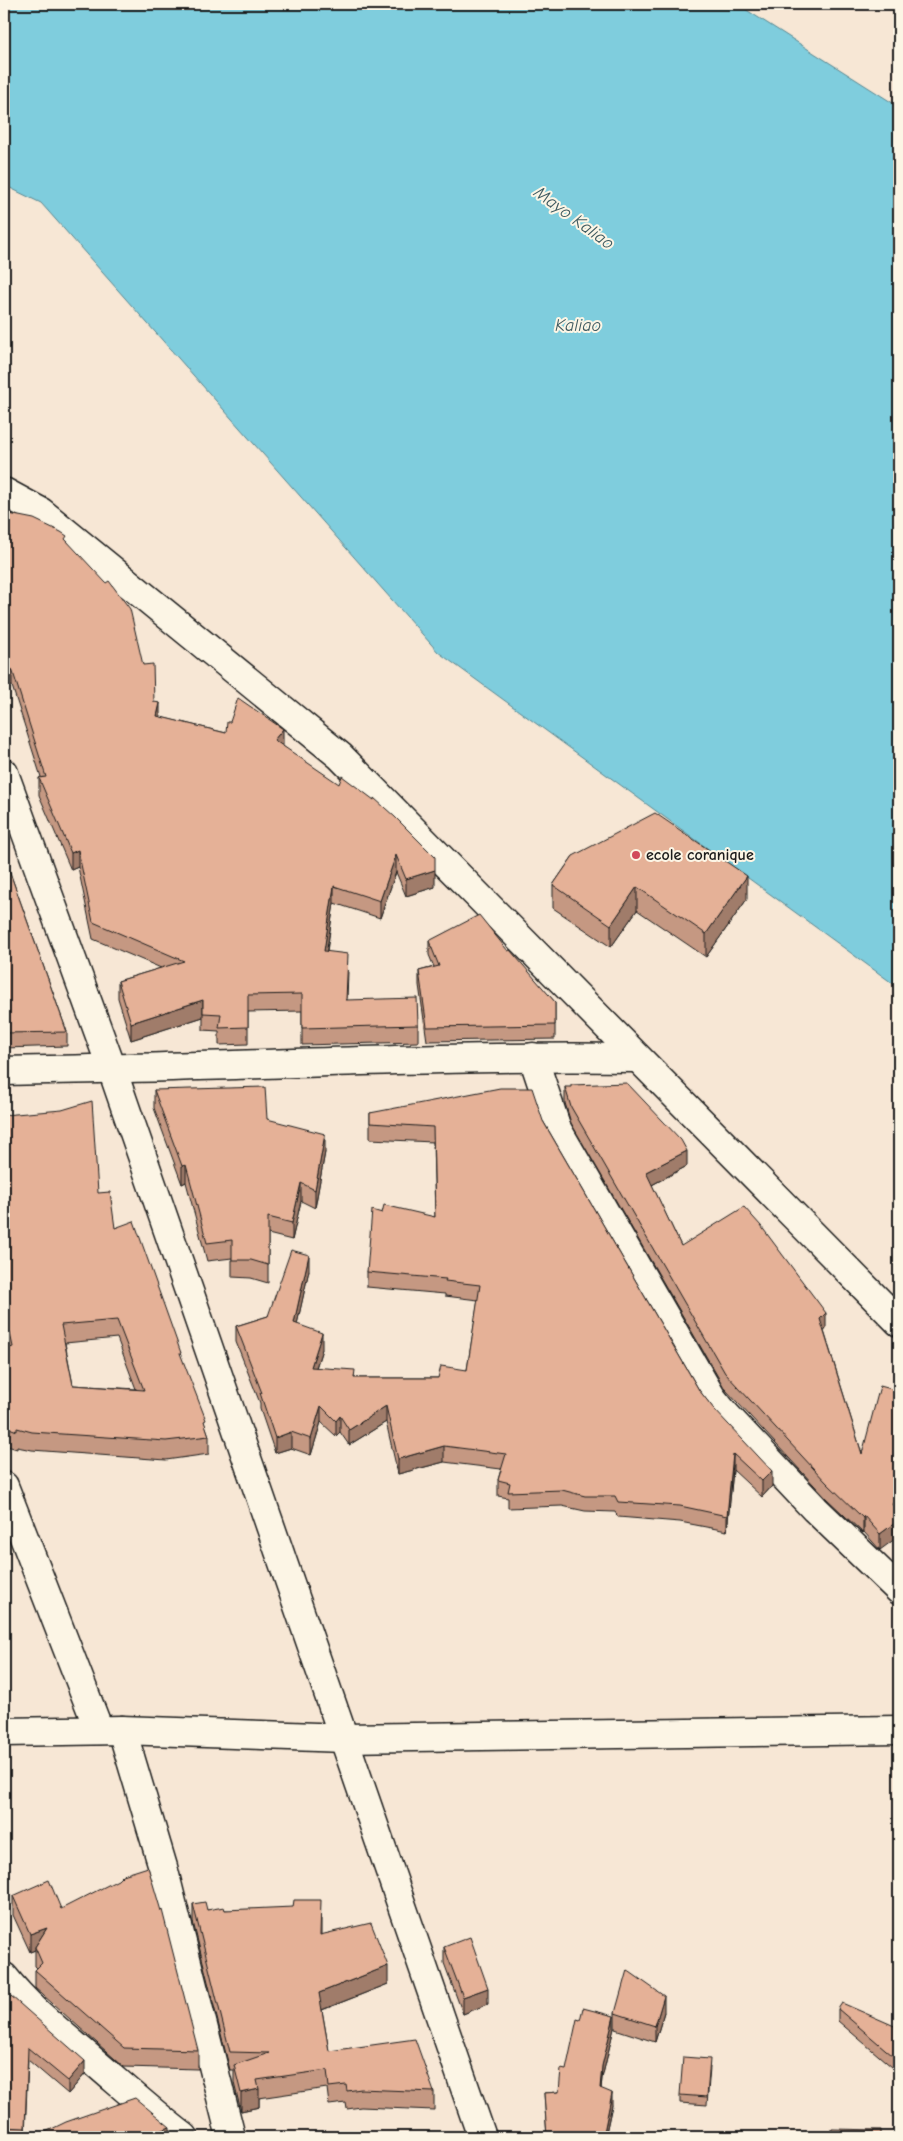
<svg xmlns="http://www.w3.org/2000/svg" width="903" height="2141" viewBox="0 0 903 2141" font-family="'Comic Neue',sans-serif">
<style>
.water{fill:#7fcddd;stroke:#578690}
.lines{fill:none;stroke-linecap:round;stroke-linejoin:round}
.minor-casing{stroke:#1c1c1c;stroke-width:31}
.minor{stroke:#fcf5e5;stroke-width:28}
.wall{fill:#c59882;stroke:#1c1c1c;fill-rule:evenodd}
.shaded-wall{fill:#a07c6a;stroke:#1c1c1c}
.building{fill:#e5b197;stroke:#1c1c1c;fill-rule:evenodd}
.poi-dot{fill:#d1495b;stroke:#fcf5e5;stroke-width:2}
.labels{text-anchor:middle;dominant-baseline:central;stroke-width:4;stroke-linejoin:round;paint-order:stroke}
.poi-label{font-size:16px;font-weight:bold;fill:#1c1c1c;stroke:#fcf5e5;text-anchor:start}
.water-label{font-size:18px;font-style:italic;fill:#3f5a60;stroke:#fcf5e5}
</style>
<rect width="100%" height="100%" fill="#f7e7d5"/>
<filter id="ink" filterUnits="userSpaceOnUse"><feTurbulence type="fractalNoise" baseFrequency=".02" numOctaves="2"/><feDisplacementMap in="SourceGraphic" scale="10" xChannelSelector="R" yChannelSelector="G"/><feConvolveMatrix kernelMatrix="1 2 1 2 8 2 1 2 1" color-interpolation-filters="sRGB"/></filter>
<g filter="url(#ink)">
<path class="water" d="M4 4H737L899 107V988L438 652 41 203 4 185Z"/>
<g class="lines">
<g class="minor-casing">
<g id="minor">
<path d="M4 492 41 512 340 756 899 1322"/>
<path d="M4 773 112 1069 482 2137"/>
<path d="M533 1057 557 1129 712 1398 725 1414 815 1509 899 1590"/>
<path d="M4 1071C215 1068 426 1055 637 1058"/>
<path d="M4 1486 99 1730"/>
<path d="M122 1730 163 1867 231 2137"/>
<path d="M4 1732 122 1730 344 1738 899 1730"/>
<path d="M4 1977C31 2011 66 2037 99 2066 127 2090 155 2115 184 2137"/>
</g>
</g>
<use href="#minor" class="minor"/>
</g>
<g class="wall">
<path d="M4 513 67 541 143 665 154 702 160 717 226 733 283 746 435 887 406 896 396 872 380 918 334 903 327 951 348 971 347 1000 418 1025V1042L302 1045V1011L248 1012V1044L219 1045V1031L203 1030V1017L131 1040 118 998V981L161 968 93 939 78 867 71 870 39 795V778L41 777 12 686 9 687 4 667Z"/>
<path d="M4 856 67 1032V1046L4 1048Z"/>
<path d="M573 856 747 899 706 957 637 910 611 947 553 908V885Z"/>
<path d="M429 941 508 951 555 1002V1039L427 1041 419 985V971L434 967 429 955Z"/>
<path d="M565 1087 687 1166 652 1185 681 1246 826 1328 824 1331 862 1454 898 1513 880 1550 864 1532 863 1533 826 1498 725 1389 571 1123 565 1103Z"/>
<path d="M154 1090 267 1119 325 1152 315 1208 301 1201 292 1240 268 1234V1283L251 1278 232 1277V1258L207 1261 186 1182 182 1184 154 1108Z"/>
<path d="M370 1113 543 1121 699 1390 772 1486 762 1497 733 1470 727 1531 680 1522 618 1517 615 1512 585 1511 562 1506 508 1508V1498L498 1496V1480L501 1469 444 1462 398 1474 386 1422 349 1445 340 1432 336 1436 321 1422 311 1455 291 1448 275 1453 260 1409V1403L236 1342V1326L268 1316 309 1270 297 1324 322 1349 316 1368 355 1378H438L467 1370 478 1300 445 1296V1294L367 1287V1272L382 1213 435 1217 433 1142 370 1139Z"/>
<path d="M4 1115 98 1193 115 1228 181 1358 209 1436V1454L166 1460 32 1450 17 1447V1449L4 1445V1350L9 1348 4 1323ZM117 1338 136 1389 73 1385 65 1343Z"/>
<path d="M13 1896 61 1909 198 2050V2069L124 2067 35 1988V1970L37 1968 35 1966V1950L30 1952 13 1915Z"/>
<path d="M193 1904 207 1910H225L321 1918V1935L388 1984 322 2010 329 2051 434 2092V2110L361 2107 347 2109 346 2103 329 2105 327 2088 259 2098V2107L241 2111 234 2083V2070H230L193 1922Z"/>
<path d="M444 1947 488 2004 463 2014 444 1963Z"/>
<path d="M4 2008 85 2074 68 2094 28 2060 25 2137H4Z"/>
<path d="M838 2009 899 2028V2073L838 2021Z"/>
<path d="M664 2012 655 2042 615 2029V2013Z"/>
<path d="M614 2028 602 2078 601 2089 612 2105 605 2137H547L544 2093 559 2092 566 2070Z"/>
<path d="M710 2067 707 2105 680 2103V2095Z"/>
</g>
<g class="shaded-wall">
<path d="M12 669V686L9 687V670Z"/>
<path d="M160 703V720L157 716Z"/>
<path d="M283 729V746L274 740Z"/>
<path d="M78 850V867L71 870V853Z"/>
<path d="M396 855V872L380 918V901Z"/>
<path d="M435 870V887L406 896V879Z"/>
<path d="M747 876V899L706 957V934Z"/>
<path d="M334 886V903L324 968V951Z"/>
<path d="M637 887V910L611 947V925Z"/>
<path d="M203 1000V1017L131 1040V1023Z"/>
<path d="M325 1134V1152L315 1208V1190Z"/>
<path d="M687 1151V1166L646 1188V1172Z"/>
<path d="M186 1165V1182L182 1184V1166Z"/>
<path d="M301 1183V1201L292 1240V1223Z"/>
<path d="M309 1255V1270L294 1338V1323Z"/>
<path d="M826 1313V1328L820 1334V1319Z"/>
<path d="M322 1333V1349L311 1383V1367Z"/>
<path d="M321 1406V1422L311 1455V1439Z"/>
<path d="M386 1406V1422L349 1445V1430Z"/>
<path d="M340 1416V1432L336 1436V1421Z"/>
<path d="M291 1432V1448L275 1453V1438Z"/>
<path d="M444 1446V1462L398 1474V1459Z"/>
<path d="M733 1454V1470L727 1531V1516Z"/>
<path d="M772 1471V1486L762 1497V1481Z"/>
<path d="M899 1496V1512L892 1520V1504Z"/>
<path d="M864 1516V1532L863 1533V1518Z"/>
<path d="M899 1520V1536L880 1550V1534Z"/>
<path d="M47 1928 35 1947V1950L30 1952V1934Z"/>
<path d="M388 1966V1984L319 2011V1993Z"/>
<path d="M488 1988V2004L463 2014V1997Z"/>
<path d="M664 1996V2012L655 2042V2026Z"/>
<path d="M614 2016V2028L602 2078 600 2100V2088L602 2066Z"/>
<path d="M85 2061V2074L68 2094V2081Z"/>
<path d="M259 2089V2107L241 2111V2093Z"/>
<path d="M612 2093V2105L605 2137H603Z"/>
<path d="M170 2127V2137H143Z"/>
</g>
<g class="building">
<path d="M4 513 34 519 61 532 67 536 65 539 106 583 109 581 130 609 143 665 153 664 154 702 160 703 157 716 226 733 227 722H230L238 698 283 729 274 740 339 784 342 776 374 800V798L395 817 435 857V870L406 879 396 855 380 901 334 886 324 951 348 954 346 1000 417 998 418 1025 302 1028V994L248 995V1027L219 1028 221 1014 203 1013V1000L131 1023 118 981 184 961 93 922 78 850 71 853 39 778 46 777 12 669 9 670 4 650Z"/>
<path d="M655 813 747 876 706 934 637 887 611 925 553 885 573 856Z"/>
<path d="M4 856 67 1032 4 1033Z"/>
<path d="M479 915 508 951 510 950 555 1002V1025L427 1027 419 971 439 966 429 941Z"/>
<path d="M627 1083 681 1140 687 1151 646 1172 681 1246 744 1207 761 1226 826 1313 820 1319 862 1454 880 1386 899 1391V1496L892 1504 899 1515V1520L880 1534 864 1516 863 1518 826 1482 725 1373 571 1107 565 1087H571V1085Z"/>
<path d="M265 1087 267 1119 325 1134 315 1190 301 1183 292 1223 268 1217V1265L251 1260H232V1240L207 1243 186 1165 182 1166 154 1090Z"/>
<path d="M500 1088H532L543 1121 699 1390 714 1409 772 1471 762 1481 733 1454 727 1516 680 1506 618 1502 615 1496H585L562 1490 508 1492 510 1483 498 1480 506 1454 444 1446 398 1459 386 1406 349 1430 340 1416 336 1421 321 1406 311 1439 291 1432 275 1438 260 1393H262L236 1326 268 1316 291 1250 309 1255 294 1323 322 1333 311 1367 355 1370 354 1378H438L441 1366 467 1370 480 1285 445 1281 446 1279 367 1272 372 1210 382 1213 384 1205 435 1217 433 1127 370 1123V1113Z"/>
<path d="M92 1101 98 1193 110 1192 115 1228 134 1221 181 1353H180L206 1420 204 1421 209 1436 166 1441 32 1432 17 1428V1431L4 1426V1350L13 1347 4 1305V1115L62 1110ZM117 1320 144 1390 73 1385 61 1325Z"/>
<path d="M148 1867 161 1911 162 1910 198 2050 124 2048 35 1970 42 1963 35 1947 47 1928 30 1934 13 1896 49 1880 61 1909 118 1880 123 1875Z"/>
<path d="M294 1900H321L320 1935 371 1923 388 1966 319 1993 329 2051 415 2039 434 2092 361 2089 347 2091 346 2085 329 2087 327 2070 257 2080 259 2089 241 2093 234 2065 269 2053 230 2052 193 1904 205 1902 207 1910 224 1907 225 1910 293 1907Z"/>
<path d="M470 1937 488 1988 463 1997 444 1947Z"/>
<path d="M627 1970 664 1996 655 2026 615 2013Z"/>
<path d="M11 1996 85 2061 68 2081 28 2048 25 2128 4 2127V2008Z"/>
<path d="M842 2003 899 2028V2061L838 2009Z"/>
<path d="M583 2008 614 2016 602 2066 600 2088 612 2093 603 2137H547L544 2093 559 2092 561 2069 566 2070 577 2019 580 2020Z"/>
<path d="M683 2057 710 2059 707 2097 680 2095Z"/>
<path d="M135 2098 170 2127 143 2137H37V2136L66 2122Z"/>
<path d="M832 2129 881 2130V2137H831Z"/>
</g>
</g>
<circle class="poi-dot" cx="636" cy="855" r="5"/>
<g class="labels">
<g class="poi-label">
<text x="646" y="855">ecole coranique</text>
</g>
<g class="water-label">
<text transform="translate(574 218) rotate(36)">Mayo Kaliao</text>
<text x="578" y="325">Kaliao</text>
</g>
</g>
<rect width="903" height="2141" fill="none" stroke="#fcf5e5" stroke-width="20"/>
<rect x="10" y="10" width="883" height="2121" fill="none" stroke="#1c1c1c" stroke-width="2" filter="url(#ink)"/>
</svg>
